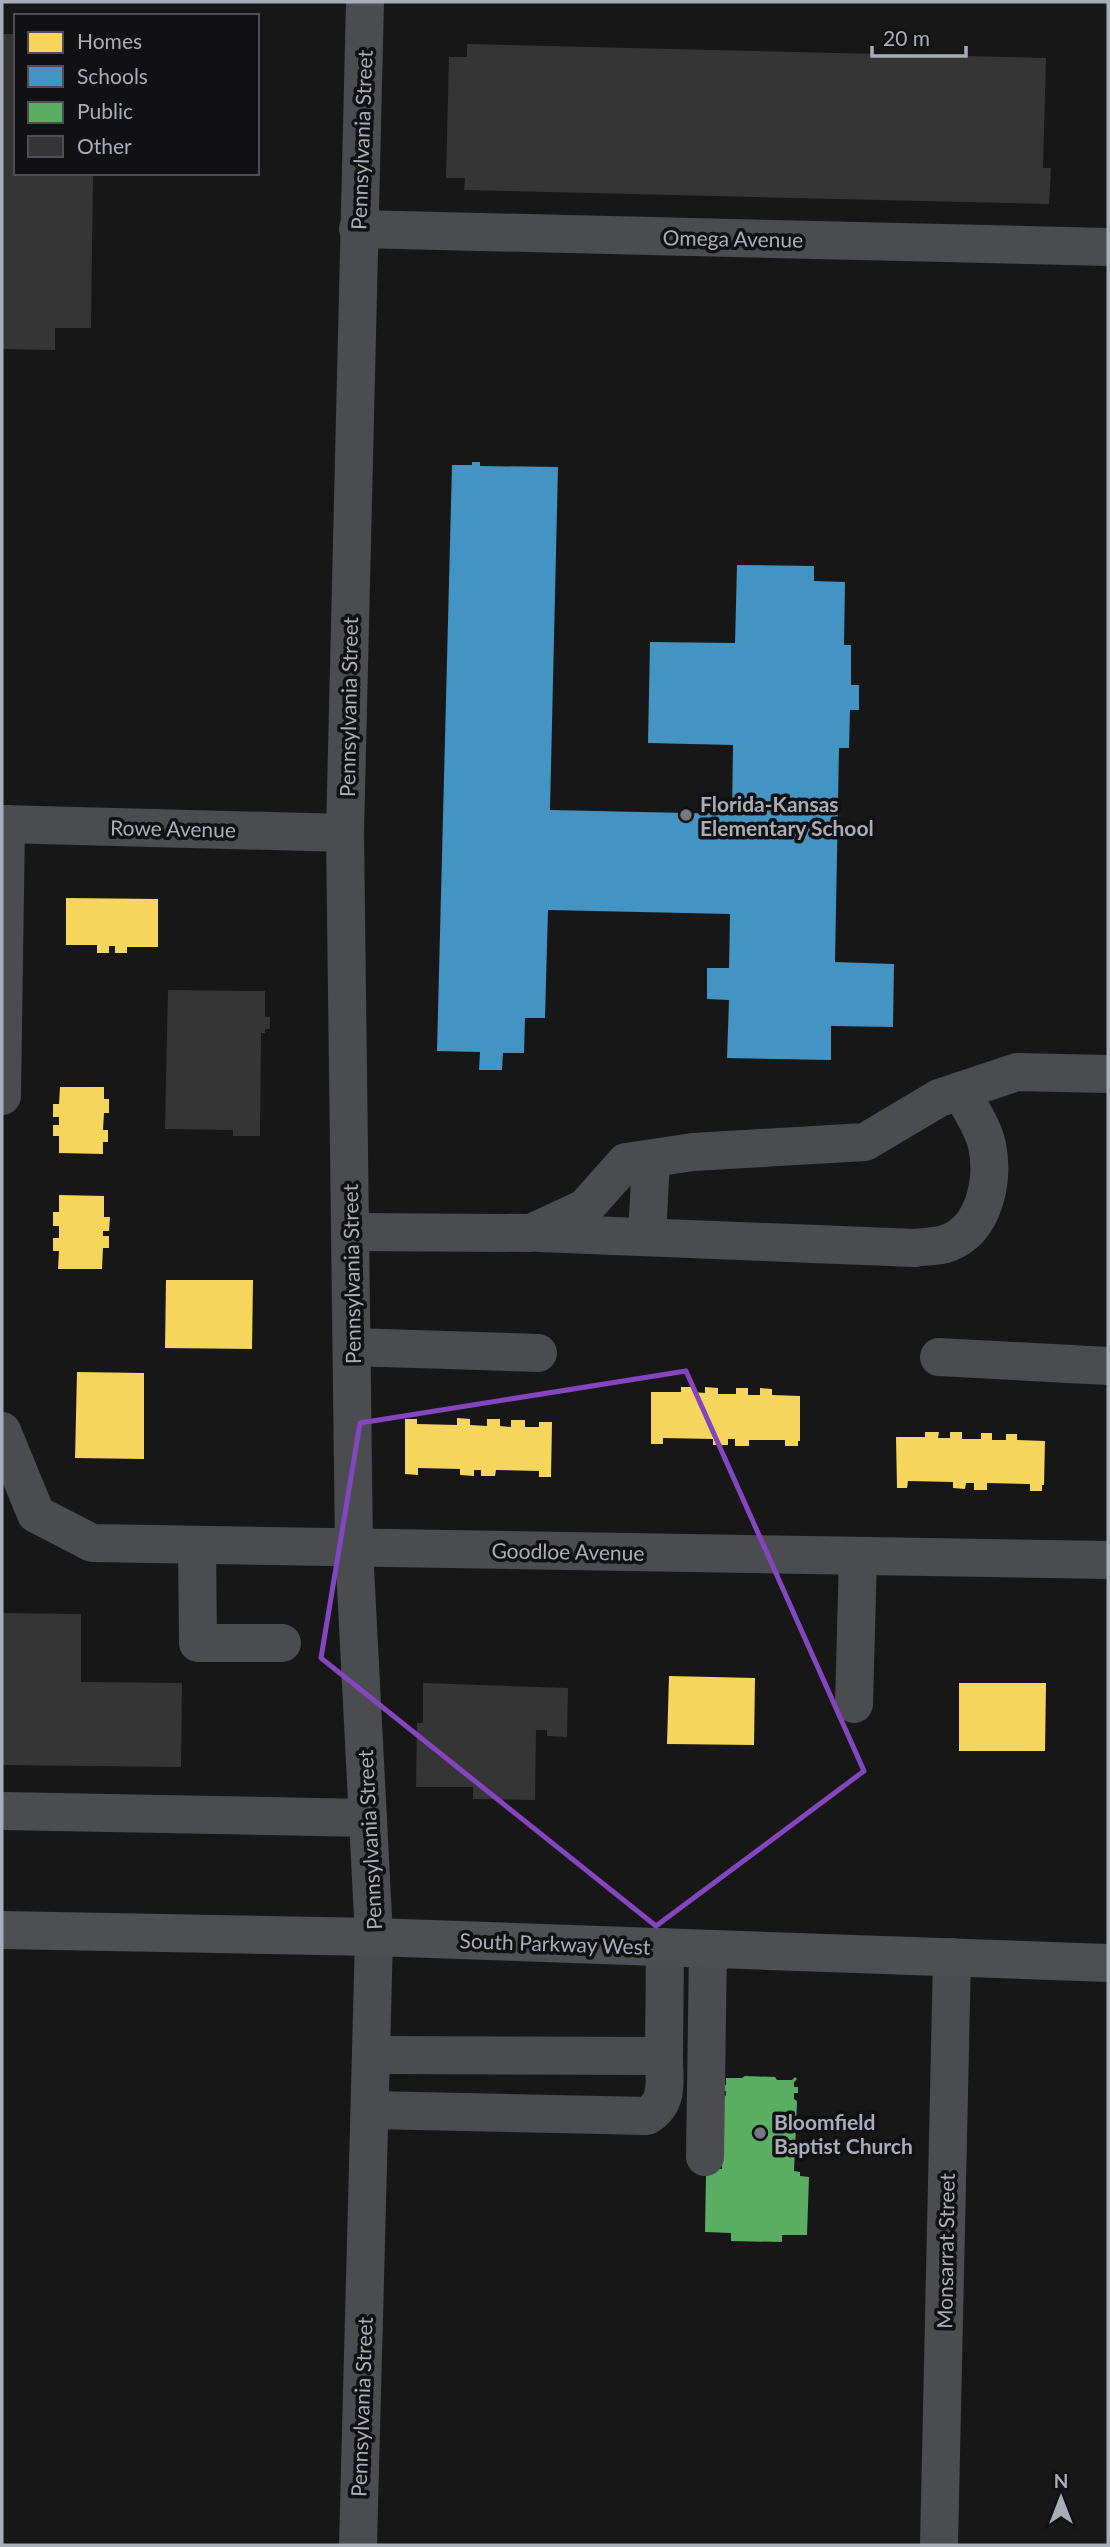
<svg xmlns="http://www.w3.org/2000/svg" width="1110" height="2547" viewBox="0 0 1110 2547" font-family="Lato,sans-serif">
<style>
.homes{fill:#f6d55c}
.schools{fill:#4393c3}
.public{fill:#5aae61}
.building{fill:#353536}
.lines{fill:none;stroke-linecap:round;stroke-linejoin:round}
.minor{stroke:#4b4c50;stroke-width:38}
.major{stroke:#4d4f52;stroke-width:38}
.marked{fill:none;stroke:#8446be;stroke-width:5;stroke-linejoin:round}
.poi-dot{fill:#757880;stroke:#111113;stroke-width:2.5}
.labels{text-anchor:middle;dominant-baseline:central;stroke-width:7;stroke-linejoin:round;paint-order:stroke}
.street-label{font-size:21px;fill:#a8adb8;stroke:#111113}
.poi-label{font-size:21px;font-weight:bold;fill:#a8adb8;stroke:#111113;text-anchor:start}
</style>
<rect width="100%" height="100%" fill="#171717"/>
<g class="homes">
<path d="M66 898 158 899V947H127V953H115V946H109V953H97V945H66Z"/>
<path d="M60 1087H104V1099H109V1113H104L103 1130H108V1142H103V1154L59 1153V1136H53V1125H59V1117H53V1104H59Z"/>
<path d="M59 1195 104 1196V1217H110L109 1231H103V1236H109V1248H103L102 1269H58L59 1251H53V1238H59V1226H53V1212H59Z"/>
<path d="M166 1280H253L252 1349 165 1348Z"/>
<path d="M77 1372 144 1373V1459L75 1458Z"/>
<path d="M681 1387H693V1392L705 1393V1387L718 1388V1394H736V1388H748V1395H760V1388L772 1389V1395L800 1396V1441H798V1446H785V1440H749V1446H735V1439H728V1445H713V1439L663 1438V1444H651V1392H681Z"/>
<path d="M457 1418 470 1419V1425L487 1426V1419H500V1426L511 1427V1420H525V1427H539V1422H552L551 1477H539V1471L496 1470 495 1476H481V1470H474V1476L460 1475V1469L418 1468V1475L405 1474V1419H417V1424L457 1425Z"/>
<path d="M925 1432H939L938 1438H950V1432H962V1439H981V1433H992V1440H1006V1434H1017V1440L1045 1441 1044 1485H1042V1491H1030V1484L987 1483V1490H974V1483H966L965 1489 953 1488V1482L908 1481 907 1488H897L896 1437H925Z"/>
<path d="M669 1676 755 1678 754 1745 667 1744Z"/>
<path d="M959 1683H1046L1045 1751H959Z"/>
</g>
<path class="schools" d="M472 462H480V466L558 467 550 810 732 814 733 745 648 743 650 642 735 643 737 565 814 566V581L845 582 844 645H851V685H859V710H850L849 748H839L835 962 894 964 893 1027 831 1026V1060L727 1058 729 1000 707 999V968H729L730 914 548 910 545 1018H525L524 1053H503L502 1070H479L480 1052 437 1051 452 465H472Z"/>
<path class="public" d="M745 2076 775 2077 777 2080H792L795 2077 797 2079 794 2082V2087H798V2093H794V2099L797 2101 794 2171 800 2172V2176L809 2177 807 2235H782V2242L731 2241V2233L705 2232 706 2173 713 2168 722 2169V2099L726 2095V2091H721V2085H726V2078H742Z"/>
<g class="building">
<path d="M2 34H16V173H93L91 328H55V350L2 349Z"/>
<path d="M467 44 1046 58 1043 168H1051L1049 204 464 190 465 178H446L449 57H467Z"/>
<path d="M168 990 265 991V1017H270V1029H265V1033H261L260 1136H233V1130L165 1129Z"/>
<path d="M2 1613 81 1614V1682L182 1683 181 1767 2 1765Z"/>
<path d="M423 1683 568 1688 567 1737 547 1736V1730H536L535 1800 473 1799V1787H416L417 1723H423Z"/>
</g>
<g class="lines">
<g class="minor">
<path d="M358 229 1108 247"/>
<path d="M2 824 345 833"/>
<path d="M2 1096 6 824"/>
<path d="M350 1232 531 1233 585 1208 626 1162 693 1152 865 1142 939 1098 1017 1072 1108 1074"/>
<path d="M540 1233 915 1248C926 1246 938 1247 948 1243 985 1229 994 1180 987 1145 983 1127 969 1107 961 1091"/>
<path d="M647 1237 651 1159"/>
<path d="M352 1347 538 1353"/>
<path d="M939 1357 1108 1366"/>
<path d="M2 1431 36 1514 92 1543 1108 1560"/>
<path d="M197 1545 198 1643H282"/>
<path d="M854 1704 858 1556"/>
<path d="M2 1811 368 1818"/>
<path d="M664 2056 665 1947"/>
<path d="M370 2110 647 2116C670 2102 664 2080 664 2056L371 2055"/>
<path d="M705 2157 708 1949"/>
<path d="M358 2545 374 1937 354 1548 345 833 365 2"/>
<path d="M939 2545 952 1957"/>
</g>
<path class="major" d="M2 1930 374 1937 1108 1963"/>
</g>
<path class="marked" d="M686 1371 864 1771 656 1926 321 1658 360 1423Z"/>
<g class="poi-dot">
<circle cx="686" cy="815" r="7"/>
<circle cx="760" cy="2133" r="7"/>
</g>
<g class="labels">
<g class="street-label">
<text transform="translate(361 140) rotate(-88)">Pennsylvania Street</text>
<text transform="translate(733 238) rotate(1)">Omega Avenue</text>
<text transform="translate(348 707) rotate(-89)">Pennsylvania Street</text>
<text transform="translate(173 828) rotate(1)">Rowe Avenue</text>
<text transform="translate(351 1274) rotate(-91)">Pennsylvania Street</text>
<text transform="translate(568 1551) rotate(1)">Goodloe Avenue</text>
<text transform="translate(369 1840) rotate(-93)">Pennsylvania Street</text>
<text transform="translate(555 1943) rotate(2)">South Parkway West</text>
<text transform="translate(945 2251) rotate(-89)">Monsarrat Street</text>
<text transform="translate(361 2407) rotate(-88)">Pennsylvania Street</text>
</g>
<g class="poi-label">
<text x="700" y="803">Florida-Kansas<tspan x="700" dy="24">Elementary School</tspan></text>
<text x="774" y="2121">Bloomfield<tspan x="774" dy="24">Baptist Church</tspan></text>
</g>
</g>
<rect width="1110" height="2547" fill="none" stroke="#a8adb8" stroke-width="7"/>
<rect x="14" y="14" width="245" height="161" fill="#111113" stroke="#4d4f55" stroke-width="2"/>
<rect x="28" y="32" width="35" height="21" fill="#f6d55c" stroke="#4d4f55" stroke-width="2"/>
<text x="77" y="49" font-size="21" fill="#a8adb8">Homes</text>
<rect x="28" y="66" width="35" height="21" fill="#4393c3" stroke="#4d4f55" stroke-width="2"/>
<text x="77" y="84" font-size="21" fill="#a8adb8">Schools</text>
<rect x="28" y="102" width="35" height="21" fill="#5aae61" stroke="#4d4f55" stroke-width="2"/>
<text x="77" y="119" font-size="21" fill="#a8adb8">Public</text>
<rect x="28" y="136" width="35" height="21" fill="#353536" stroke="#4d4f55" stroke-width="2"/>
<text x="77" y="154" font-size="21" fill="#a8adb8">Other</text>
<g transform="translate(1061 2498)" stroke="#111113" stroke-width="5" paint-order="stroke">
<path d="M0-5L12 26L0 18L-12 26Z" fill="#a8adb8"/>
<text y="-10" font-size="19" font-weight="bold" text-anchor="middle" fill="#a8adb8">N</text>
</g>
<path d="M872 46v10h94v-10" fill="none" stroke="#a8adb8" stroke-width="3.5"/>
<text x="883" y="46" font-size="21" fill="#a8adb8" stroke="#111113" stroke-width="5" paint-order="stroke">20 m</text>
</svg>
